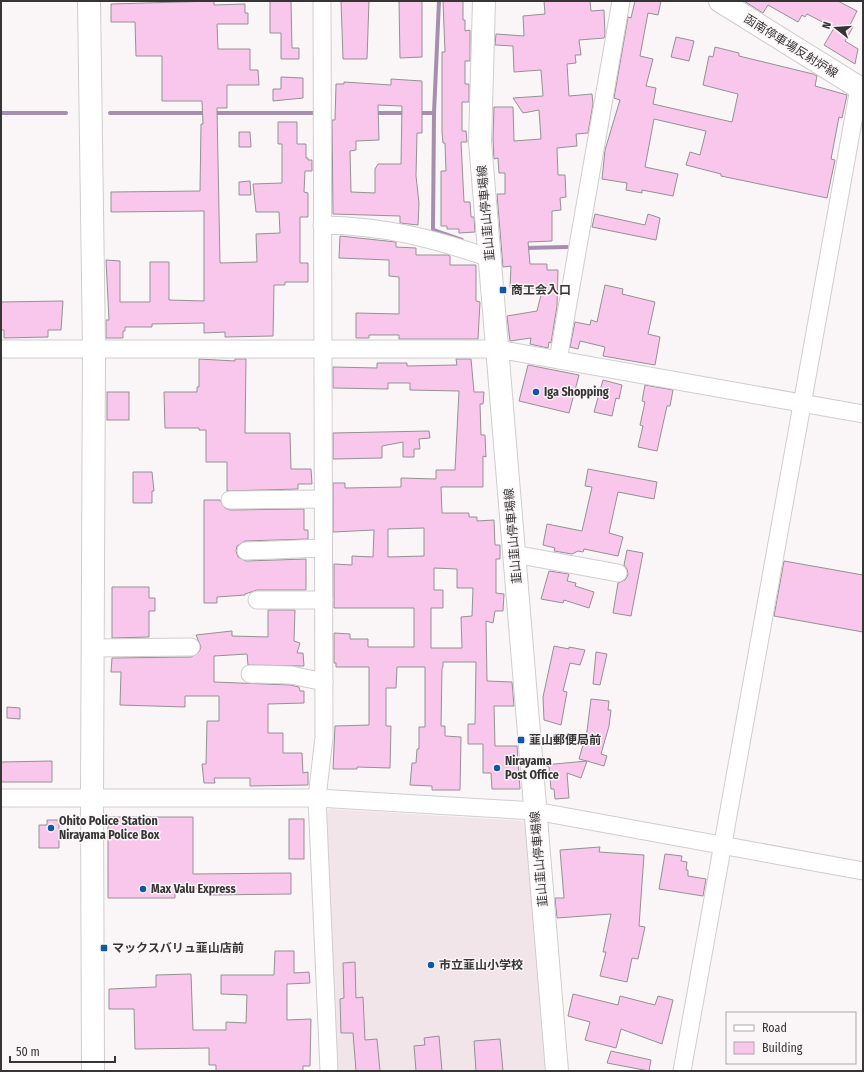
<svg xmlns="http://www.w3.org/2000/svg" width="864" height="1072" viewBox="0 0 864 1072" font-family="'Fira Sans Condensed','Noto Sans JP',sans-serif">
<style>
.built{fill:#f2e5ea}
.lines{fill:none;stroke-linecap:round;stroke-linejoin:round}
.stream{stroke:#a58eae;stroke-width:4}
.building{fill:#f8c7eb;stroke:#959194;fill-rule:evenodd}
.street-casing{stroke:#d1cdce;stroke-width:19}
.secondary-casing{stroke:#d1cdce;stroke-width:24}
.street{stroke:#fff;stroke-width:17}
.secondary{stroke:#fff;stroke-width:22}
.poi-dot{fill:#0e58a7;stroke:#faf5f7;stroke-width:1.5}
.labels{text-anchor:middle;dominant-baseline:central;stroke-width:3;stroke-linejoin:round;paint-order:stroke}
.street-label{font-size:12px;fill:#363535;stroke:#faf5f7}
.poi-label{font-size:12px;font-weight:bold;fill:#363535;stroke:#faf5f7;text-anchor:start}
</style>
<rect width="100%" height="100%" fill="#faf5f7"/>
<path class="built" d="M330 809 527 821 548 1071H331L318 817Z"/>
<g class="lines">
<g class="stream">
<path d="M439 1 434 113 433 228V230L462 240"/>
<path d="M1 113H66"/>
<path d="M110 113H318"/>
<path d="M373 113H406"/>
<path d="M417 113H434"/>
<path d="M524 248 567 247"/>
</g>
</g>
<g class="building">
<path d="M214 1V5L245 4V13H248V24H217L218 49H250V70H258L259 85H227V108H217L220 263 257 262 256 234 280 233 279 212H256L253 184 282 183V144H278V122H297V144H306V158H308V160H312V171H305L304 192 308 193V217H300V263H308V282H285V285H274L273 336 225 337V332L204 333V323L152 324V327H125V331H123V338H106V320H109L106 260 120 261V302H150V262H169V300L204 301V211L111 212V192L200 191 201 124H203L202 101H162V56H136L135 22H111V4Z"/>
<path d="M270 1H291L292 48H299V59H281V33H270Z"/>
<path d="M341 1H369L367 59H343Z"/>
<path d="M399 1H422V57L400 58Z"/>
<path d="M443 1H463V20H465V31L470 30V61H465V84H469V102H462V131H466L467 142H461L464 202H470L471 217H474L475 232 459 233V229H447V226H441V171H446L445 143H443L442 132V52H445Z"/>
<path d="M544 1H590L591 11 604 10 605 35 604 38 579 40 581 55H575L576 63 567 64 569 96 592 94 593 104 588 133 576 134 577 146 557 148 558 175H565L566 197 560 198 561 210 552 211V241L528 242 530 264H547V270H558L557 306 551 343 549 342 548 348 530 344 531 338 510 341 507 316 537 311 542 291H539V289L510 287 511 266 503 267 497 194H505V173H499L498 158 494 159 493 139 494 107H513L514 141 541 139 539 110 523 113 513 98 543 96 541 70 514 72 513 46 495 45 496 34 524 36 523 16 545 14Z"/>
<path d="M635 1H661L658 15 648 13 640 56 653 59 646 86 656 88 653 104 732 122 738 94 703 85 709 56 713 57 715 47 739 53V56L813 74 817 76 815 86 847 95 842 118 839 117 831 159 835 160 827 198 721 176V174L686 165 690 152 700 155 706 131 654 119 645 167 678 174 673 196 642 190V193L626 190 627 183 602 179 605 150 620 100 614 98 628 17 631 18Z"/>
<path d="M744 1H838L857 11 850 25 853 27 845 41 858 49 855 64 824 45 834 28 807 14 805 17 802 15 798 22 768 5 763 13Z"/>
<path d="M676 37 694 41 689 61 671 57Z"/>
<path d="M281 77 303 78V98L273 101V89H281Z"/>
<path d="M391 79 422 81V133H417L416 176 419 203 418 225 400 223V216L333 214 332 120H335L336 84H344V82L391 85ZM378 105 402 106 401 164H378L375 169V193L351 192 350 151 356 150V141L379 140Z"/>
<path d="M239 132H250L251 147H239Z"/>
<path d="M250 181 251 195H239V182Z"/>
<path d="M595 214 645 225 648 214 660 218 656 240 592 227Z"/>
<path d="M340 236 396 242V247L416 248V255H448L450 256V265H476V301L480 302 478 339H399V335H369V338H356V313L399 314V277L389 276V260L339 258Z"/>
<path d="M605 285 623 289 622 294 655 302 648 334 660 337 655 365 603 356 605 347 580 341 578 349 570 347 575 322 590 325 591 320 597 322Z"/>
<path d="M63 301 61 330H48V337L4 338V330H1V302Z"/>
<path d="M199 359 235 361V359H246L245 433H290L291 469H311L312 484H298V489L227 491V462H206V430H199V428H165L164 392H197V387H199Z"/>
<path d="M456 359H471L474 392H484L483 404H480L481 435H485L486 457 483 456V487H441L442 512V513H469V517H477V521L494 520 495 545H500V559H496V593L504 594 503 611H495L493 623 486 621 487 681 512 682 514 706H494L495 746H517L520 789H492L491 773H483V744H468V724H475L476 662H443V667L442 668 441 726H445V736L461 737 460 790H432V786L410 785 412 763H416L417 749H419V727H425V667H397L396 688H386V726H391L390 768 357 767V769H333L335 726 369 725V667H336V663H334V633L350 634V639H368V647H414V608H334V564L352 565V556L373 557 374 530 333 532V483H345V488L401 487V478L436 479V470H455L459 391 410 390V383H388V389L333 388V367L377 368V363H407V366L457 365ZM424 528V556L388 557V529ZM434 568 457 569V588H473L472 616 461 617 462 648H431V608H443V590H434Z"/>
<path d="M528 365 579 375 569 413 519 401Z"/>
<path d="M603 380 622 385 619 399 616 398 612 416 594 412Z"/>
<path d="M645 385 673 390 670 406H667L657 451 638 447 643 426 640 425 645 402 642 401Z"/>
<rect x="107" y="392" width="22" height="28"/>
<path d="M429 431 430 438 419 439 420 449H414V457H403V442L382 446V458L333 459V433Z"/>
<path d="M588 469 657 482 654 499 618 492 609 533 623 537 618 556 584 549 583 552 578 551 572 554 554 551 555 548 543 545 547 524 582 531 592 487 585 486Z"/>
<path d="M133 472H152L154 491H152V503H133Z"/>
<path d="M204 500H220L225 508 230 510 304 509V530H308V539L245 541 237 546 236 551 238 557 246 561 306 559V590H257L245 594V595L217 597V603H204Z"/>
<path d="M627 550 643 553 631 616 613 613 618 583 625 580 628 575 627 569 624 565Z"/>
<path d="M784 561 863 575V632L774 616Z"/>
<path d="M549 571 569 574 567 581 576 583 575 586 594 592 589 608 564 600 563 603 541 599Z"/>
<path d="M112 587H149V598H155V611H149V637L112 638Z"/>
<path d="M268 610H295L294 641 300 643 297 653H303L304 666 248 665 247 654 214 656V682L290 685 299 687 300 691H304V703L268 704V733H283V753H302L303 773 308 772V785L250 786V778H214L215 783H204L202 764H206L207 721H219V696H185V707L120 705 121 672H111L112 658 191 657 199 652 201 647 196 635 232 631V636L268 637Z"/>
<path d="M554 646 569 649V647L585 650 580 665 570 663 563 691 567 692 561 725 544 720 543 697Z"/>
<path d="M596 652 607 654 600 685 593 684Z"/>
<path d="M591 699 609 701 608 710H611L609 726 601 754 607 756 604 766 587 761 581 778 567 773 569 798 555 799 554 789H551L549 767 544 765 587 761 579 759 587 731Z"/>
<path d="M7 707 20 708V719L7 718Z"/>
<path d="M52 761V782H1V762Z"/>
<path d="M108 817H193V874L291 873V894L210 895V888L175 889V898H108Z"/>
<rect x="289" y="819" width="15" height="40"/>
<path d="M47 820H59V848H39V825H47Z"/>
<path d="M600 847 599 852 644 855 639 926 645 927 638 959 632 958 627 982 600 976 606 952H603L611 914 557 918 555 898H564L560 850Z"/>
<path d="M665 854 682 856 681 861 687 862 686 870H688V876L706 879 703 896 659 889Z"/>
<path d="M275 951H294V973L309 972 310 983 287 984V1020L311 1019 310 1066H303V1071H216V1065H209V1048L135 1049 134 1009H109V989L156 987V975L191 974 193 1030H226V1022L246 1023 247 995 221 994V975H274Z"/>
<path d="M355 962 356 998 363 997 365 1040 377 1039 380 1071H356L353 1033H341L340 999 344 998 343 963Z"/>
<path d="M573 994 618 1005 620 996 655 1005 658 996 673 1000 662 1044 621 1029 616 1048 585 1040 590 1022 568 1016Z"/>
<path d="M439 1036 442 1071H416L414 1046 425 1045 424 1038Z"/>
<path d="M500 1039 503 1071H476L474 1041Z"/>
<path d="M611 1051 651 1060 649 1071 607 1063Z"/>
</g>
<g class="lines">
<g class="street-casing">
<g id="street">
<path d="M322 1 324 737 317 798 329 1071"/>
<path d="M322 225C386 226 431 238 490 258"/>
<path d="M1 349H498L863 414"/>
<path d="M558 360 621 1"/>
<path d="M230 500 323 499"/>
<path d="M246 551 323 548"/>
<path d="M514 554 618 573"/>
<path d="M257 600H324"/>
<path d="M92 648 191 647"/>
<path d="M250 674 291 675 324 682"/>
<path d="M1 798H317L535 811 863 871"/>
<path d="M682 1071 859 88"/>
</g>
</g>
<g class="secondary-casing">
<g id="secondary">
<path d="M89 1 94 348 92 798 93 1071"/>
<path d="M484 1 480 142 557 1071"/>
<path d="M720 1 863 90"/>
</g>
</g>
<use href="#street" class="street"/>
<use href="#secondary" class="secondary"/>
</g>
<g class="poi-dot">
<rect x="499" y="286" width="8" height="8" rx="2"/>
<circle cx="536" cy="392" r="4"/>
<rect x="517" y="736" width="8" height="8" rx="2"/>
<circle cx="497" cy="768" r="4"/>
<circle cx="51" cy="828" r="4"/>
<circle cx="143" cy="889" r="4"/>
<rect x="100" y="944" width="8" height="8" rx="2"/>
<circle cx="431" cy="965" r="4"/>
</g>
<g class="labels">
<g class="street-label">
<text transform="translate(791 46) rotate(32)">函南停車場反射炉線</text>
<text transform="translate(486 213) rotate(-95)">韮山韮山停車場線</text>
<text transform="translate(513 536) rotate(-95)">韮山韮山停車場線</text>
<text transform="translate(539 859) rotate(-95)">韮山韮山停車場線</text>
</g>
<g class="poi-label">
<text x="511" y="290">商工会入口</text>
<text x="544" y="392">Iga Shopping</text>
<text x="529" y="740">韮山郵便局前</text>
<text x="505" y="761">Nirayama<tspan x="505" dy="14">Post Office</tspan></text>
<text x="59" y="821">Ohito Police Station<tspan x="59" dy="14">Nirayama Police Box</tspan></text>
<text x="151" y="889">Max Valu Express</text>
<text x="112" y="948">マックスバリュ韮山店前</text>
<text x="439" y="965">市立韮山小学校</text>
</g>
</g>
<rect width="864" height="1072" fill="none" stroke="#363535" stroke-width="4"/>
<rect x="726" y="1012" width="130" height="52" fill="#faf5f7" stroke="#aca8a9"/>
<rect x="734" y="1025" width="20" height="6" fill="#ffffff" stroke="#aca8a9"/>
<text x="762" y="1032" font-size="12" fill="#363535">Road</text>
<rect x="734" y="1042" width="20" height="12" fill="#f8c7eb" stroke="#aca8a9"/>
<text x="762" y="1052" font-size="12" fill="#363535">Building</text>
<g transform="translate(836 28) rotate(287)" stroke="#faf5f7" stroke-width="3" paint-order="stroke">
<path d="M0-3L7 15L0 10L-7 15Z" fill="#363535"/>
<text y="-6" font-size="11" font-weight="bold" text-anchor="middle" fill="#363535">N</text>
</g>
<path d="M10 1056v6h105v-6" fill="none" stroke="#363535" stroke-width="2"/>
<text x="16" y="1056" font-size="12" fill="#363535" stroke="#faf5f7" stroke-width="3" paint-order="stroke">50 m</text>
</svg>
